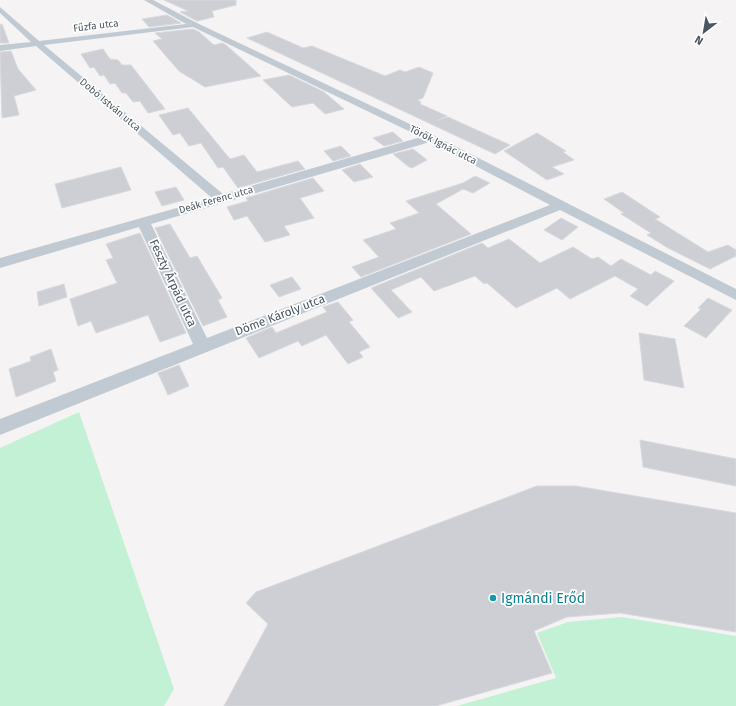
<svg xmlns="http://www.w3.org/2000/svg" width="736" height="706" viewBox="0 0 736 706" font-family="'Fira Sans',sans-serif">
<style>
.green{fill:#c3f1d5}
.building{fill:#cdcfd5;stroke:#d7d9de}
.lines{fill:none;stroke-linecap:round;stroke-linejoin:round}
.minor{fill:#c1cad2;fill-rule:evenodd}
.culture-dot{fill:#0f9aa8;stroke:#fff;stroke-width:1.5}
.labels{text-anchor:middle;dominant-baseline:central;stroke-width:3.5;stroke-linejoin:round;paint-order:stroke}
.far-street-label{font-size:10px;fill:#4a5661;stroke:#fff}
.street-label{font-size:12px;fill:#4a5661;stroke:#fff}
.near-culture-label{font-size:14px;fill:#0d838f;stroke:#fff;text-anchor:start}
</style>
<rect width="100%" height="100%" fill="#f5f3f3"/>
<g class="green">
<path d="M79 412 174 689 164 706H0V448Z"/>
<path d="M622 617 736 636V706H457L556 678 537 633 568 622Z"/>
</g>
<g class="building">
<path d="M164 0H236V5L212 11 214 17 197 21 180 12 188 11Z"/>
<path d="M167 15 181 23 149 27 142 19Z"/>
<path d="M2 24 9 43H0V25Z"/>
<path d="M193 29 199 32 214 45 222 43 226 45 261 76 205 87 179 71 153 41 162 39 155 33Z"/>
<path d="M267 32 303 48 312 46 385 76 400 70 405 72 419 67 433 73 423 98 417 100 421 102 420 104 447 116 438 120 448 117 510 145 495 154 247 38Z"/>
<path d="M103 49 110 59 118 60 122 65H131L165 109 148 113 140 101 133 102 126 93H122L115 83 110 84 104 75 100 76 94 67 90 68 81 54Z"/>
<path d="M11 51 18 69 36 90 14 96 19 115 2 118 0 52Z"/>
<path d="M289 75 324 92 344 109 325 114 313 103 292 107 263 80Z"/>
<path d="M188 108 230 159 244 155 257 172 298 161 305 169 238 188 223 167 218 168 201 143 189 146 180 133 173 135 159 115Z"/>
<path d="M393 132 403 141 384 146 373 138Z"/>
<path d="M537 133 566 151 563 152 574 160 552 167 564 174 547 180 504 151Z"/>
<path d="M341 146 351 156 333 161 324 151Z"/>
<path d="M413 149 427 160 412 168 409 167 393 154Z"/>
<path d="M360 164 373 177 354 182 342 170Z"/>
<path d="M121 167 131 190 62 208 55 184Z"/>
<path d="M475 176 490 183 473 193 463 189 436 204 471 234 361 277 352 267 379 257 363 240 396 229 390 223 419 213 406 201 463 183Z"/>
<path d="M313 178 324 191 300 198 314 218 284 226 290 235 265 242 247 216 234 220 227 207 248 201 246 198Z"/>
<path d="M176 187 184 200 162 206 155 192Z"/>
<path d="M622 192 660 217 655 219 708 252 728 245 736 250V256L710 269 668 248 647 235 651 233 621 214 624 213 604 199Z"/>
<path d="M561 218 578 227 562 240 544 230Z"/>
<path d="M170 224 190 258 197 256 222 298 218 300 227 317 203 326 155 228Z"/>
<path d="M140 233 186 333 160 342 148 315 96 333 91 321 78 326 70 299 117 283 106 260 113 258 106 244Z"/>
<path d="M509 239 540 263 573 247 592 259 598 257 611 266 621 259 651 275 655 271 674 281 647 306 630 296 638 289 615 276 570 299 557 288 516 308 487 283 484 284 475 276 434 291 421 277 391 290 412 312 398 318 371 288 482 243 488 248Z"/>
<path d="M292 277 301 289 279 297 270 285Z"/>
<path d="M64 284 67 297 39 306 37 292Z"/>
<path d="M708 298 732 310 706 338 684 326 701 309 698 308Z"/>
<path d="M338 302 353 320 349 322 370 347 359 352 363 357 348 364 326 335 302 346 298 341 259 358 246 338 272 327 276 333 327 312 323 307Z"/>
<path d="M639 333 675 339 684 388 644 380Z"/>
<path d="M51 349 58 370 53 372 56 381 16 397 9 369 31 361 30 357Z"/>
<path d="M179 365 189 386 168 395 158 373Z"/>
<path d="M640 440 736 459V486L643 467Z"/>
<path d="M537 486H576L736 513V632L620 613 567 617 534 631 552 673 436 706H224L268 624 246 603 256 592Z"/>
</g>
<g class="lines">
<path class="minor" d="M144 0H153L197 23 435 136 736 289V300L560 210 0 435V419L193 344 139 227 0 268V258L212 198 36 46 0 51V45L31 42 0 13V7L39 41 186 24ZM193 27 421 137 223 194 44 45ZM430 142 550 205 207 338 151 224Z"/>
</g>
<circle class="culture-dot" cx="493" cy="598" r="4"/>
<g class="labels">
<g class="far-street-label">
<text transform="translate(96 26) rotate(-7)">Fűzfa utca</text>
<text transform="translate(110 105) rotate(40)">Dobó István utca</text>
<text transform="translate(443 145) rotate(27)">Török Ignác utca</text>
<text transform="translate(216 200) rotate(-16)">Deák Ferenc utca</text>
</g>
<g class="street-label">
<text transform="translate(173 283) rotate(65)">Feszty Árpád utca</text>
<text transform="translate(280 315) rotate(-21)">Döme Károly utca</text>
</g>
<g class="near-culture-label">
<text x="501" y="598">Igmándi Erőd</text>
</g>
</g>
<g transform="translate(704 32) rotate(211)" stroke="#ffffff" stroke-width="3" paint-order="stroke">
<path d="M0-3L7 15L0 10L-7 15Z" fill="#4a5661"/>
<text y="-6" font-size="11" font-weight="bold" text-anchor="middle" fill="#4a5661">N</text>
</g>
</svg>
